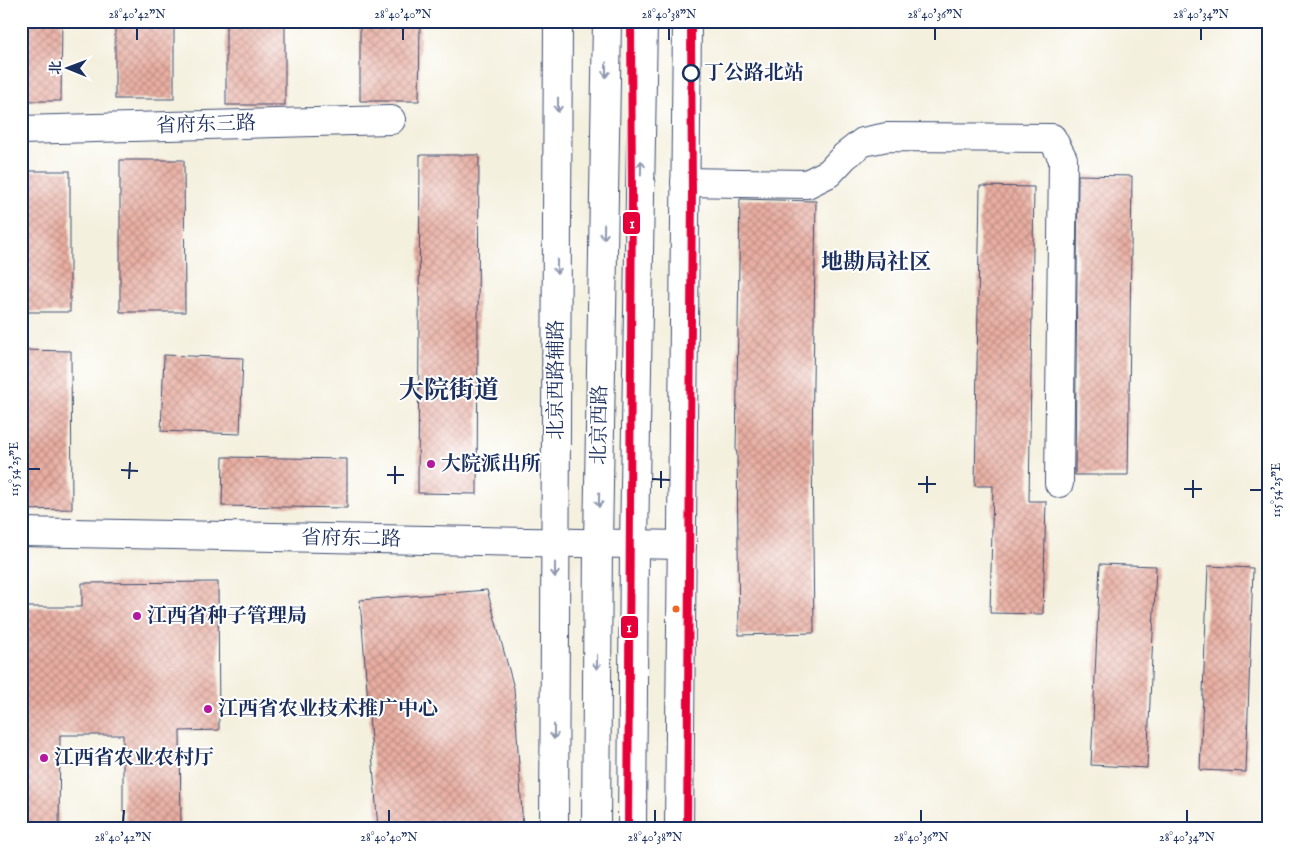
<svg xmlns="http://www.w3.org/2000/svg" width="1290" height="850" viewBox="0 0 1290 850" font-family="'IM FELL English','Noto Serif SC',serif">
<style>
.building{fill:url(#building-cross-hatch)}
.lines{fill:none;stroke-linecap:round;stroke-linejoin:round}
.minor-casing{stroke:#3c4c71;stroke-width:30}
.major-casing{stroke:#3c4c71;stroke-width:30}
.minor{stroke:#fff;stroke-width:28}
.major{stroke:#fff;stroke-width:28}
.metro-1-casing{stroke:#fff;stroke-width:11}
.metro-1{stroke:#e60039;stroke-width:8}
.oneway{stroke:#8d97ae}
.ticks{fill:none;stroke:#1b2f5e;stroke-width:2}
.stop-dot{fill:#fff;stroke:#1b2f5e;stroke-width:2.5}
.poi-dot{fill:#b5179e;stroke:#fff;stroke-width:2}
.bus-dot{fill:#f26522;stroke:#fff;stroke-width:2}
.labels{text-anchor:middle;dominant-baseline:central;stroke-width:4;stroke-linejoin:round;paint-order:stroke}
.stop-label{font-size:20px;font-weight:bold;fill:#1b2f5e;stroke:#fff;text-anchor:start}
.street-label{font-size:20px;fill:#1b2f5e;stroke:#fff}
.poi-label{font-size:20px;font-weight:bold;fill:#1b2f5e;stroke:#fff;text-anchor:start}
.quarter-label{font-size:22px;font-weight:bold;fill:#1b2f5e;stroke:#fff}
.district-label{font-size:25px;font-weight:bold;fill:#1b2f5e;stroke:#fff}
.line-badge{stroke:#fff;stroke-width:2}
.badge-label{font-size:14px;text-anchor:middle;font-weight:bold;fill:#fff}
.neatline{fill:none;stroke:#1b2f5e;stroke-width:2}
.ticks-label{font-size:12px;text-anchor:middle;fill:#1b2f5e}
</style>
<defs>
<pattern id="building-cross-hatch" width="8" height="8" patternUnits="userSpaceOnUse" patternTransform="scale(1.25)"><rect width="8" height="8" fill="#e9aea1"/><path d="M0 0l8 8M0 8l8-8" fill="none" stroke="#bc8e86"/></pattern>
</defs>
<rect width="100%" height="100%" fill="#fff"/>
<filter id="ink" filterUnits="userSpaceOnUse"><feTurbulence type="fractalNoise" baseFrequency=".02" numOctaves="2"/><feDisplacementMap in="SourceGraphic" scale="10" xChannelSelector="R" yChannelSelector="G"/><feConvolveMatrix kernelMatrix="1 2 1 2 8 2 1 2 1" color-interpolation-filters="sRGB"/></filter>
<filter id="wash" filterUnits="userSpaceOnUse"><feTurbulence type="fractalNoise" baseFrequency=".0096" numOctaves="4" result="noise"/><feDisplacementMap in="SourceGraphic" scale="20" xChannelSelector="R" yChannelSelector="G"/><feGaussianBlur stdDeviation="1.12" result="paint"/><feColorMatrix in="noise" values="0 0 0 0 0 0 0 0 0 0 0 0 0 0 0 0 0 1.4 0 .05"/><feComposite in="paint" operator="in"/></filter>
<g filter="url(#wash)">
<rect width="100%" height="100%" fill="#f4f0de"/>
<g id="blocks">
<g class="building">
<path d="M21 21H62L61 101H21Z"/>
<rect x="115" y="21" width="59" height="78"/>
<rect x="226" y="21" width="59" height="84"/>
<path d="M360 21H420L419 101H360Z"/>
<path d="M420 155H479L477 494 418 493Z"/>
<path d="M120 160H184L185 312H120Z"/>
<rect x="21" y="171" width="49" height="141"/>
<path d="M1078 175 1132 176 1128 475H1075Z"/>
<path d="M980 186 1034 187 1029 501H1046L1043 614 990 613 993 486H975Z"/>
<path d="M740 199 816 201 812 443 814 633 739 635 737 452H736Z"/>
<path d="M21 350 71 351 72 509 21 510Z"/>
<path d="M164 355 243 358 240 434 161 431Z"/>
<path d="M223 457 347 459V508L222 506Z"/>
<path d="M1100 564 1156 566 1147 768 1091 765Z"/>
<path d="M1208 566 1253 568 1246 772 1200 770Z"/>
<path d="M218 582 219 730 180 731 181 829H126L125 811H123V735H60L59 829H21V607H82V583Z"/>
<path d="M487 590 514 688 523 829H378L360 600Z"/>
</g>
</g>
</g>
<g filter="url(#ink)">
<use href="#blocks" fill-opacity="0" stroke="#3c4c71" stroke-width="1"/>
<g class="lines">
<g class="minor-casing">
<g id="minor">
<path d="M21 130 391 120"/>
<path d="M685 182 807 184 829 173 845 156 863 142 887 137 1052 138 1063 159 1059 483"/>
<path d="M21 532 682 545"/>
</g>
</g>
<g class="major-casing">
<g id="major">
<path d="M554 829 558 21"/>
<path d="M596 829 598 543 607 21"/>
<path d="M632 829 634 544 643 21"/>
<path d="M679 829 687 21"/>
</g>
</g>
<use href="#minor" class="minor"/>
<use href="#major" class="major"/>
<g class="metro-1-casing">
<g id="metro-1">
<path d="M628 829 632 192 631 21"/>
<path d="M687 829 692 191 691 21"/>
</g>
</g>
<use href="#metro-1" class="metro-1"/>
</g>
<defs><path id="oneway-shaft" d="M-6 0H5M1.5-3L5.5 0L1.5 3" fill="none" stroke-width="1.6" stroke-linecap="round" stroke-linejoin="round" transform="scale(1.25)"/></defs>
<g class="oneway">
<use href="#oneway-shaft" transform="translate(606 70) rotate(91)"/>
<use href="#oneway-shaft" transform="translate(558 105) rotate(90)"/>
<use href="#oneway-shaft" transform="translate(641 168) rotate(-89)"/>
<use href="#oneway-shaft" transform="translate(604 232) rotate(91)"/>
<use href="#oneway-shaft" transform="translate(557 267) rotate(90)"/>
<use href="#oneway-shaft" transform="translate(599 500) rotate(91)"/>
<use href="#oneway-shaft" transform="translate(555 570) rotate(90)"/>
<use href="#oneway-shaft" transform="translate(597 662) rotate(91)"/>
<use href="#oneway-shaft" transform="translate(554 732) rotate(90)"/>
</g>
</g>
<path class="ticks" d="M137 40V28M403 40V28M669 40V28M935 40V28M1201 40V28M28 469H40M121 470 138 471M387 475H404M129 479 130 462M652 479 670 480M395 484V466M918 484H936M661 488V471M1184 489H1202M1250 490H1262M927 493V476M1193 498V480M123 822 124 810M389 822V810M655 822V810M921 822V810M1187 822V810"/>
<circle class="stop-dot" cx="691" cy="73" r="8"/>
<g class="poi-dot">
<circle cx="431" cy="464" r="5"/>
<circle cx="137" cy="616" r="5"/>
<circle cx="208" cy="709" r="5"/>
<circle cx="44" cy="758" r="5"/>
</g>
<circle class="bus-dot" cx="676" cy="609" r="4.5"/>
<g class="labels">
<g class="stop-label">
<text x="704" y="73">丁公路北站</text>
</g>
<g class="street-label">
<text transform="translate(206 125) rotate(-2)">省府东三路</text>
<text transform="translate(556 380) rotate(-90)">北京西路辅路</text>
<text transform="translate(600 425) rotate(-89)">北京西路</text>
<text transform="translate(351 539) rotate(1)">省府东二路</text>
</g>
<g class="poi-label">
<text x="441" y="464">大院派出所</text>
<text x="147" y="616">江西省种子管理局</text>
<text x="218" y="709">江西省农业技术推广中心</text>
<text x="54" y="758">江西省农业农村厅</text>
</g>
<g class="quarter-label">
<text x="876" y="263">地勘局社区</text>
</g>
<g class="district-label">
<text x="449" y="391">大院街道</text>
</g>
</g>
<g class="line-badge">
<rect x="622" y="211" width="19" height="24" rx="5" fill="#e60039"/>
<rect x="620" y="615" width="19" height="24" rx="5" fill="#e60039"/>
</g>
<g class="badge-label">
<text x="632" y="228">1</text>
<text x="629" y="632">1</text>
</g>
<rect width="1290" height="850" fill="none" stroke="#fff" stroke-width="55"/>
<g transform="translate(68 68) rotate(271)" stroke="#ffffff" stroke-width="4" paint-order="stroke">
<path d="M0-4L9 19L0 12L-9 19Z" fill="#1b2f5e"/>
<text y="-8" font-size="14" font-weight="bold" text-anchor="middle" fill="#1b2f5e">北</text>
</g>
<rect x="28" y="28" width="1234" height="794" class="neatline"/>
<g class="ticks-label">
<text x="137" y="18">28°40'42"N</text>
<text x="403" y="18">28°40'40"N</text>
<text x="669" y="18">28°40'38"N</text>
<text x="935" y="18">28°40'36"N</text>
<text x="1201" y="18">28°40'34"N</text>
<text transform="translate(14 469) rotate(-90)" y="4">115°54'25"E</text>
<text transform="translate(1276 490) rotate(-90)" y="4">115°54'25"E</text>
<text x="123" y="841">28°40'42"N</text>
<text x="389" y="841">28°40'40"N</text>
<text x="655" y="841">28°40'38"N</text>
<text x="921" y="841">28°40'36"N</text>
<text x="1187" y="841">28°40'34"N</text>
</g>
</svg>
